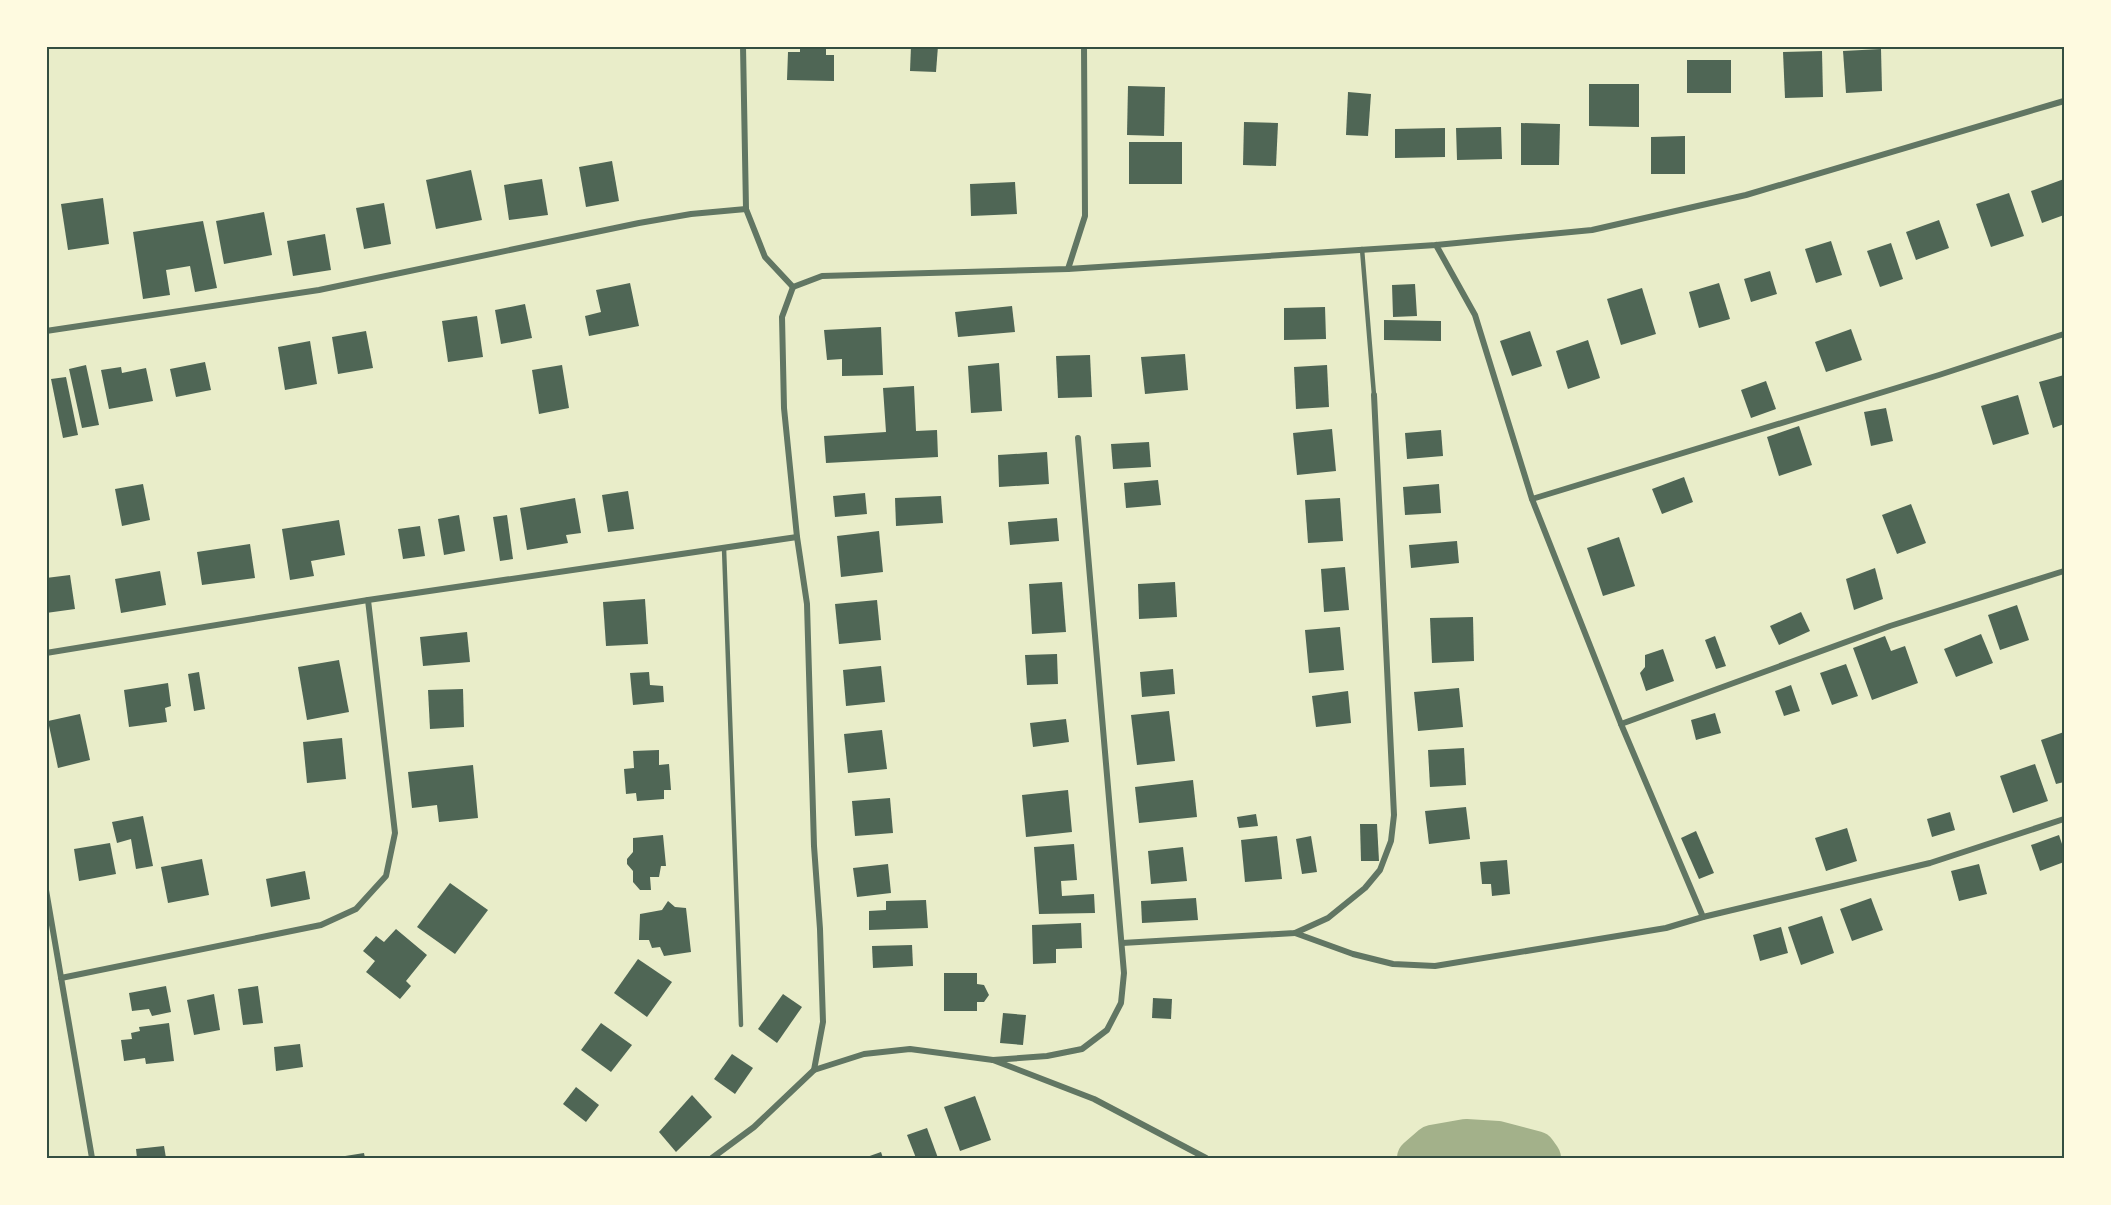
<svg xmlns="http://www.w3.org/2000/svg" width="2111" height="1205" viewBox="0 0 2111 1205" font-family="'Sofia Sans Condensed',sans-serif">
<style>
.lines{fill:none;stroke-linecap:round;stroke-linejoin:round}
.river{stroke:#a3b18a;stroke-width:40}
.building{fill:#4f6655}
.service{stroke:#617663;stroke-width:4.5}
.minor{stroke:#617663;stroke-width:6}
.neatline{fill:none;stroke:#344e41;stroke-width:2}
</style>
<rect width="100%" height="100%" fill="#e9edc9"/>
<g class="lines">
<path class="river" d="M1417 1158 1432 1145 1466 1139 1498 1141 1536 1151 1541 1158"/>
</g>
<g class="building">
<path d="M800 46H826V55H834V81L787 80 788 52H800Z"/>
<path d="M911 46H938L936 72 910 71Z"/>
<path d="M1881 49 1882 91 1846 93 1843 51Z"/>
<path d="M1822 51 1823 97 1785 98 1783 52Z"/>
<rect x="1687" y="60" width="44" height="33"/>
<path d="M1589 84H1639V127L1589 126Z"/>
<path d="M1128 86 1165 87 1164 136 1127 135Z"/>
<path d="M1348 92 1371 94 1368 136 1346 135Z"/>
<path d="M1244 122 1278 123 1276 166 1243 165Z"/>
<path d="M1521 123 1560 124 1559 165H1521Z"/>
<path d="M1501 127 1502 159 1457 160 1456 128Z"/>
<path d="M1445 128V157L1395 158V129Z"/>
<path d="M1685 136V174H1651V137Z"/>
<rect x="1129" y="142" width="53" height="42"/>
<path d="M612 161 619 201 586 207 579 167Z"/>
<path d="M471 170 482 220 436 229 426 180Z"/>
<path d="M542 179 548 215 509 220 504 185Z"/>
<path d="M2064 179V215L2042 223 2031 191Z"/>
<path d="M1015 182 1017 214 971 216 970 184Z"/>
<path d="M2009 193 2024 236 1991 247 1976 204Z"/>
<path d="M103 198 109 244 68 250 61 204Z"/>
<path d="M384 203 391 244 364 249 356 208Z"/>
<path d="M264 212 272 255 224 264 216 221Z"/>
<path d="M1939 220 1949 248 1916 260 1906 232Z"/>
<path d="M203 221 217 288 195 292 190 266 166 270 170 295 143 299 133 232Z"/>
<path d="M325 234 331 270 293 276 287 241Z"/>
<path d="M1831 241 1842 275 1816 283 1805 249Z"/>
<path d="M1891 243 1903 279 1880 287 1867 251Z"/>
<path d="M1770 271 1777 294 1751 302 1744 279Z"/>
<path d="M630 283 639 326 589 336 585 316 601 312 596 290Z"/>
<path d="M1719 283 1730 319 1699 328 1689 292Z"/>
<path d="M1415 284 1417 316 1393 317 1392 285Z"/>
<path d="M1642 288 1656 334 1621 345 1607 299Z"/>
<path d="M525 304 532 338 501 344 495 310Z"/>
<path d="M1012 306 1015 332 958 337 955 312Z"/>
<path d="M1325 307 1326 339 1284 340V308Z"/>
<path d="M477 316 483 357 448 362 442 321Z"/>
<path d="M1384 320 1441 321V341L1384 340Z"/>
<path d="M881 327 883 375 842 376V359L827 360 824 330Z"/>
<path d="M1851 329 1862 360 1826 372 1815 342Z"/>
<path d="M366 331 373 368 338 374 332 337Z"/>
<path d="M1530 331 1542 366 1512 376 1500 341Z"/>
<path d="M1588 340 1600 378 1568 389 1556 351Z"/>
<path d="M310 341 317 384 285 390 278 347Z"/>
<path d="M1185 354 1188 390 1145 394 1141 357Z"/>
<path d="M1090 355 1092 397 1058 398 1056 356Z"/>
<path d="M205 362 211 390 176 397 170 369Z"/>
<path d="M999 363 1002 411 971 413 968 366Z"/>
<path d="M86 365 99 425 82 428 69 369Z"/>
<path d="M562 365 569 408 539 414 532 370Z"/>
<path d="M1327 365 1329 407 1296 409 1294 367Z"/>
<path d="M121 367 122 373 146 368 153 401 109 409 101 370Z"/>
<path d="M2064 375V424L2053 428 2039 382Z"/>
<path d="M66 377 78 435 63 438 51 379Z"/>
<path d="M1766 381 1776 409 1751 418 1741 390Z"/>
<path d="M914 386 916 431 937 430 938 457 826 463 824 436 886 432 883 388Z"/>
<path d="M2018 395 2029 434 1993 445 1981 406Z"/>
<path d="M1886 408 1893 441 1871 446 1864 412Z"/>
<path d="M1799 426 1812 465 1779 476 1767 437Z"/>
<path d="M1332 429 1336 471 1297 475 1293 433Z"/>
<path d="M1441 430 1443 456 1407 459 1405 433Z"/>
<path d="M1149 442 1151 467 1113 469 1111 444Z"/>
<path d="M1047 452 1049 484 999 487 998 455Z"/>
<path d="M1684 477 1693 502 1662 514 1652 489Z"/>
<path d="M1158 480 1161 505 1126 508 1124 483Z"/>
<path d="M143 484 150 520 122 526 115 489Z"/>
<path d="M1439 484 1441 513 1405 515 1403 487Z"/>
<path d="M628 491 634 529 608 532 602 495Z"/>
<path d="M865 493 867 514 835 517 833 496Z"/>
<path d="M941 496 943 523 896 526 895 498Z"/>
<path d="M575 498 581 533 566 535 568 543 527 550 520 508Z"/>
<path d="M1340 498 1343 541 1308 543 1305 500Z"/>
<path d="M1911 504 1926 543 1897 554 1882 515Z"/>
<path d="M459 515 465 551 444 555 438 519Z"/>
<path d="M507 515 513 559 500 561 493 517Z"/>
<path d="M1057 518 1059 541 1010 545 1008 522Z"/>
<path d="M339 520 345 555 311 561 314 576 290 580 282 529Z"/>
<path d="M420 526 425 556 403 559 398 529Z"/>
<path d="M879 531 883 572 841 577 837 536Z"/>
<path d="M1619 537 1635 586 1603 596 1587 548Z"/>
<path d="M1457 541 1459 563 1411 568 1409 545Z"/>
<path d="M250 544 255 578 202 585 197 552Z"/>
<path d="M1345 567 1349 610 1324 612 1321 569Z"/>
<path d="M1875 568 1883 599 1854 610 1846 579Z"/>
<path d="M160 571 166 605 121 613 115 579Z"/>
<path d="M70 575 75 609 46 613V578Z"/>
<path d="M1062 582 1066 632 1032 634 1029 584Z"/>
<path d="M1175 582 1177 617 1139 619 1138 584Z"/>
<path d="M645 599 648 644 606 646 603 602Z"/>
<path d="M877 600 881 640 839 644 835 604Z"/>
<path d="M2017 605 2029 640 2000 650 1988 615Z"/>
<path d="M1801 612 1810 631 1779 645 1770 626Z"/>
<path d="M1473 617 1474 661 1432 663 1430 618Z"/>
<path d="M1340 627 1344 670 1309 673 1305 630Z"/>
<path d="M467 632 470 662 423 666 420 637Z"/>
<path d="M1981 634 1993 663 1956 677 1944 649Z"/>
<path d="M1715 636 1726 666 1716 669 1705 640Z"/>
<path d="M1885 636 1891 651 1905 646 1918 683 1872 700 1853 648Z"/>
<path d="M1663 649 1674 681 1646 691 1640 673 1645 667V655Z"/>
<path d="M1057 654 1058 684 1027 685 1025 655Z"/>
<path d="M339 660 349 712 307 720 298 667Z"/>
<path d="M1846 664 1858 696 1832 705 1820 673Z"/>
<path d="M881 666 885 702 846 706 843 670Z"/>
<path d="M1173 669 1175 694 1142 697 1140 672Z"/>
<path d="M199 672 205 709 194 711 188 674Z"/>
<path d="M649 672 650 685 663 686 664 702 633 705 630 673Z"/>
<path d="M168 683 171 706 165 708 167 722 129 727 124 690Z"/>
<path d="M1791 685 1800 711 1784 716 1775 691Z"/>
<path d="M1459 688 1463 727 1418 731 1414 692Z"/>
<path d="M463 689 464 727 430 729 428 690Z"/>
<path d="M1348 691 1351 723 1316 727 1312 696Z"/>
<path d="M1169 711 1175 761 1137 765 1131 715Z"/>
<path d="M1715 713 1721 733 1696 740 1691 720Z"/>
<path d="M80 714 90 760 58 768 48 721Z"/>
<path d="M1066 719 1069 742 1033 747 1030 723Z"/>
<path d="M882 730 887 769 848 773 844 734Z"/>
<path d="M2064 732V782L2056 784 2041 740Z"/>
<path d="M342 738 346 779 307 783 303 742Z"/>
<path d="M1464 748 1466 785 1430 787 1428 750Z"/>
<path d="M659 750V765L669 764 671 790H664V799L637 801 636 793 626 794 624 769 634 768 633 751Z"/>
<path d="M2035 764 2048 801 2013 813 2000 776Z"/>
<path d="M473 765 478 818 439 822 437 805 412 808 408 772Z"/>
<path d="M1193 780 1197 817 1139 823 1135 787Z"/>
<path d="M1068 790 1072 832 1026 837 1022 795Z"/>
<path d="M890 798 893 833 855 836 852 801Z"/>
<path d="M1466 807 1470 839 1429 844 1425 811Z"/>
<path d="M1950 812 1955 830 1932 837 1927 819Z"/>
<path d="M1256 814 1258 826 1239 828 1237 817Z"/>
<path d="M143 816 153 866 136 869 131 839 117 843 112 822Z"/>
<path d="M1360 824H1377L1379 861H1361Z"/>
<path d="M1847 828 1857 861 1826 871 1815 838Z"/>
<path d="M1696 831 1714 873 1699 879 1681 838Z"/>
<path d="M663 835 666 866H661L659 877H650L651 890H640L633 882V871L627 864V859L633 852V838Z"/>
<path d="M2059 835 2064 850V862L2040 871 2031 845Z"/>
<path d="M1277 836 1282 879 1245 882 1241 840Z"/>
<path d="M1311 836 1317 872 1302 874 1296 839Z"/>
<path d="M110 843 116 874 79 881 74 849Z"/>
<path d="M1074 844 1077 880 1061 881 1062 896 1094 894 1095 913 1039 914 1034 847Z"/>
<path d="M1183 847 1187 881 1151 884 1148 851Z"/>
<path d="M202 859 209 895 168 903 161 867Z"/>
<path d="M1507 860 1510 894 1492 896 1491 884H1482L1480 862Z"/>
<path d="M888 864 891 893 857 897 853 868Z"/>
<path d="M1979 864 1987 894 1959 901 1951 871Z"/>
<path d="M305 871 310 899 271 907 266 879Z"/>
<path d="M450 883 488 910 455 954 417 927Z"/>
<path d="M1196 898 1198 920 1142 923 1141 901Z"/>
<path d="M1871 898 1883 930 1852 941 1840 909Z"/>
<path d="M926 900 928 928 869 930V911L886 910V901Z"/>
<path d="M668 901 675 907 686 908 691 952 664 956 660 947 652 948 649 940H639L640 914 662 910Z"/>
<path d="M1822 916 1834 953 1801 965 1788 927Z"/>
<path d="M1081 923 1082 948 1056 949V963L1033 964 1032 925Z"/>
<path d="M1781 927 1788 953 1760 961 1753 935Z"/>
<path d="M396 929 427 955 406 981 411 986 400 999 366 972 375 961 363 951 376 936 384 942Z"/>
<path d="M912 945 913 966 873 968 872 946Z"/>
<path d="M638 959 672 982 647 1017 614 993Z"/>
<path d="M944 973H977V984L984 985 989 995 984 1002H977V1011H944Z"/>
<path d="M166 986 171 1012 152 1016 149 1009 132 1011 129 993Z"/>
<path d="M258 986 263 1023 243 1025 238 989Z"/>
<path d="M214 994 220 1030 194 1035 187 1000Z"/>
<path d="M783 994 802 1007 777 1043 758 1029Z"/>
<path d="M1153 998 1172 999 1171 1019 1152 1018Z"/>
<path d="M1003 1013 1026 1015 1023 1045 1000 1043Z"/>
<path d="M169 1023 174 1061 146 1064 145 1058 124 1061 121 1040 132 1039 131 1033 140 1031 139 1027Z"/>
<path d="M601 1023 632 1045 611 1072 581 1050Z"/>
<path d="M300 1044 303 1067 276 1071 274 1047Z"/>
<path d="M732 1054 753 1068 735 1094 714 1079Z"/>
<path d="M576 1087 599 1105 586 1122 563 1104Z"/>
<path d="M692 1095 712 1117 676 1152 659 1132Z"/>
<path d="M975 1096 991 1140 960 1151 944 1107Z"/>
<path d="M927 1128 938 1158H916L907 1135Z"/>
<path d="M164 1146 166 1158H137L136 1149Z"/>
<path d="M881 1152 883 1158H864Z"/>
<path d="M364 1153 365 1158H339V1157Z"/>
</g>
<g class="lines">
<g class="service">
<path d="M1362 249 1374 395"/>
<path d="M724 548 741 1025"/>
</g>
<g class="minor">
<path d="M743 46 746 209 765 257 793 287"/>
<path d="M1436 245 1475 315 1532 499 1621 724 1703 917 1930 863 2064 819"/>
<path d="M1068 269 1085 216 1084 46"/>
<path d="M793 287 822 276 1068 269 1436 245 1592 230 1746 195 2064 101"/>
<path d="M793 287 782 317 784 408 797 537 807 604 814 846 820 929 823 1022 814 1070"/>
<path d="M46 331 319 290 639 223 691 214 746 209"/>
<path d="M1532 499 1939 375 2064 334"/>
<path d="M46 653 368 600 797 537"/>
<path d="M1621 724 1890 626 2064 571"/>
<path d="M46 890 92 1158"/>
<path d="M1295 933 1353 954 1393 964 1435 966 1666 928 1703 917"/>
<path d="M1122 943 1295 933 1328 918 1365 888 1380 870 1391 841 1394 815 1374 395"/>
<path d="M61 978 321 925 356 909 386 876 395 833 368 600"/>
<path d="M993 1060 1047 1056 1082 1049 1107 1030 1121 1003 1124 973 1078 438"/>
<path d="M712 1158 754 1127 814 1070 864 1054 910 1049 993 1060 1094 1099 1206 1158"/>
</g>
</g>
<rect width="2111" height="1205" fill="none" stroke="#fefae0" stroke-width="96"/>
<rect x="48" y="48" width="2015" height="1109" class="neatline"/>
</svg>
